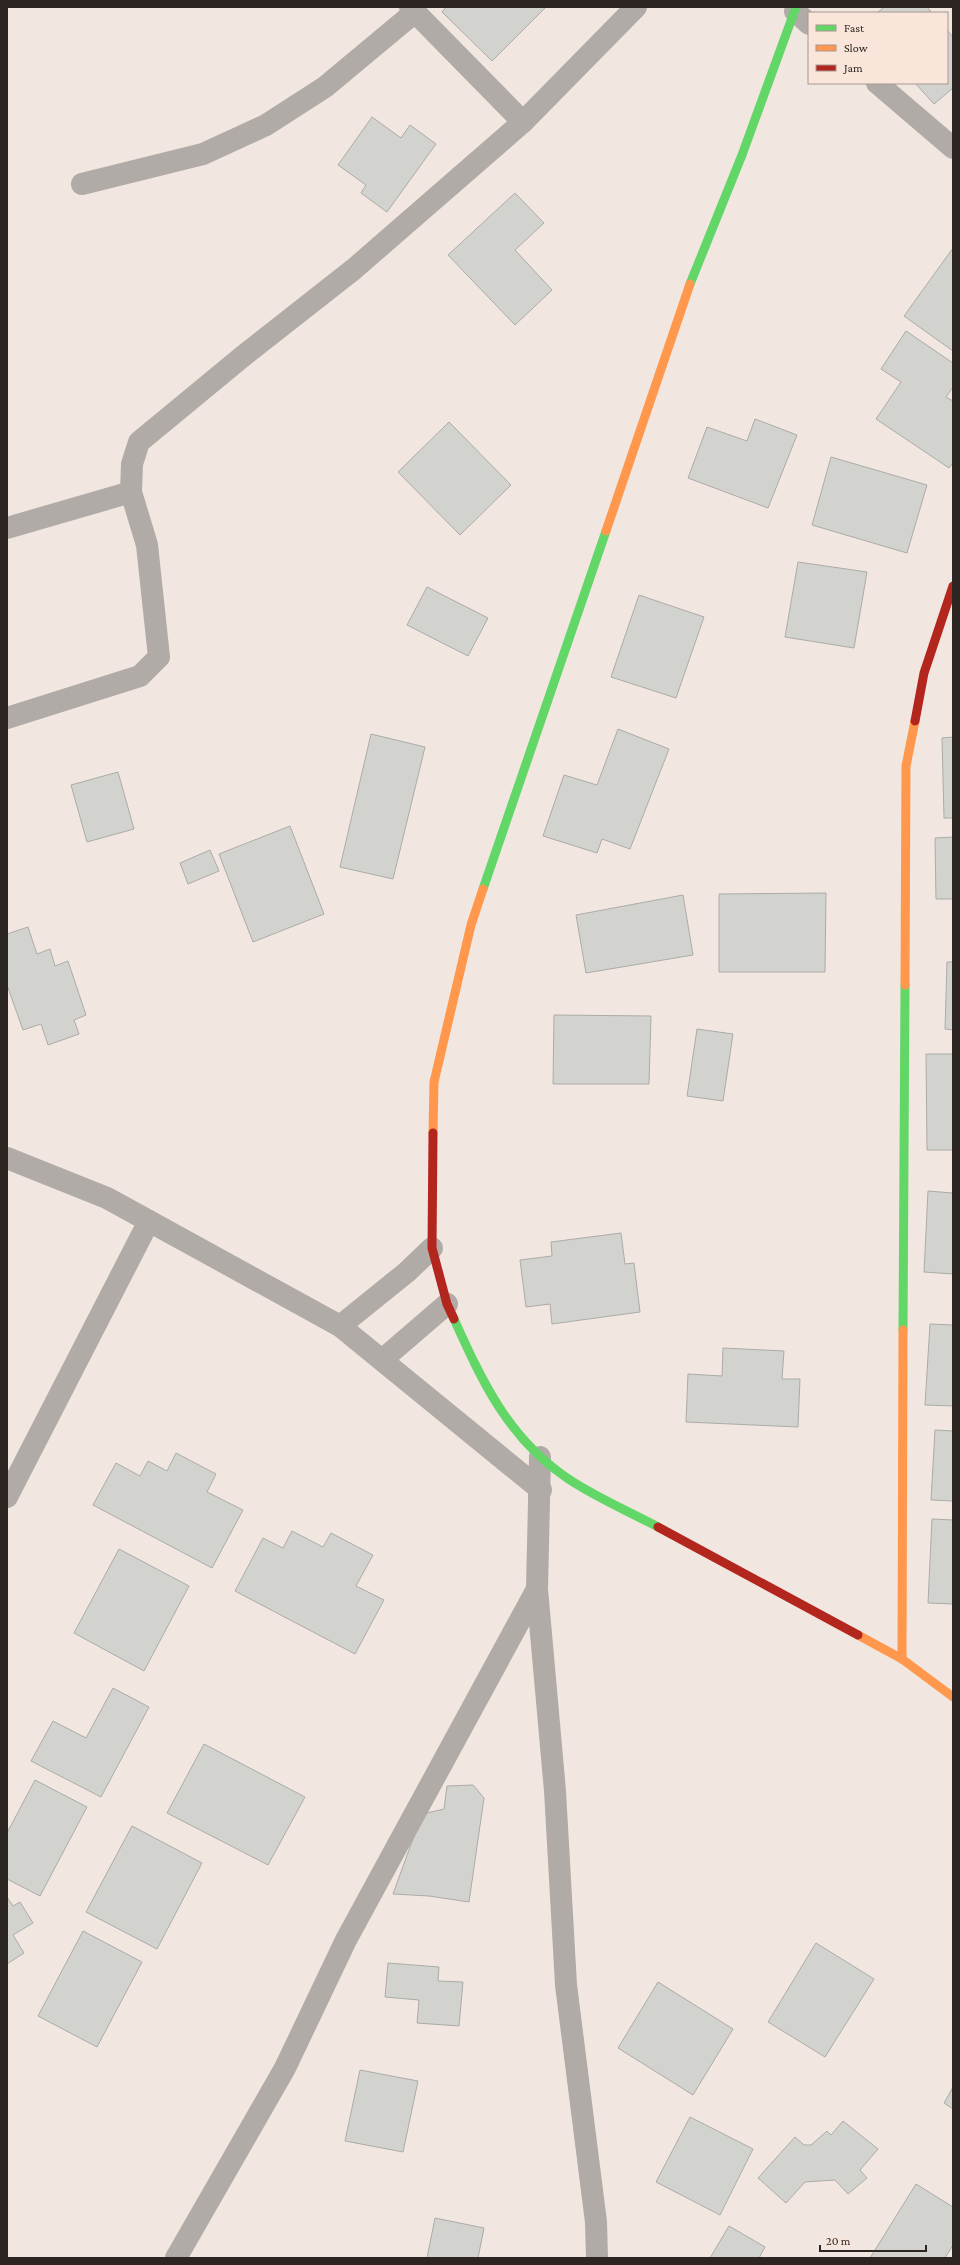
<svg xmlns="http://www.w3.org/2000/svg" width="960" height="2265" viewBox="0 0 960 2265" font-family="'Crimson Pro',serif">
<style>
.building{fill:#d2d2ce;stroke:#ababa8}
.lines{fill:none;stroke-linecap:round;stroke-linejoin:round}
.street{stroke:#b0aba7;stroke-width:22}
.fast{stroke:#63d668;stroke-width:9}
.slow{stroke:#ff974d;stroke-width:9}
.jam{stroke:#b3261e;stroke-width:9}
</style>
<rect width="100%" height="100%" fill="#f2e7e0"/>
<g class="building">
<path d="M446 7H546L492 61 442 12Z"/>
<path d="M884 7H927L932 13H877Z"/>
<path d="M947 30 953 37V88L934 104 915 83H947Z"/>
<path d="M372 117 401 138 410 125 436 144 387 212 361 193 366 185 338 165Z"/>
<path d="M515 193 544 223 515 250 552 290 515 325 448 255Z"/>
<path d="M953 248V351L904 316Z"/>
<path d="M906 331 953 363V387L946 397 953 401V463L949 468 876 419 901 382 881 369Z"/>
<path d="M755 419 797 435 768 508 688 478 707 427 747 441Z"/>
<path d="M449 422 511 485 460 535 398 472Z"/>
<path d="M831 457 927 485 907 553 812 525Z"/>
<path d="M798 562 867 572 854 648 785 637Z"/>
<path d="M427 587 488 618 468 656 407 625Z"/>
<path d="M639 595 704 617 676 698 611 677Z"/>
<path d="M618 729 669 749 630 849 602 839 597 853 543 836 564 775 597 785Z"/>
<path d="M371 734 425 747 393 879 340 867Z"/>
<path d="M953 737V818H944L942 738Z"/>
<path d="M118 772 134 829 87 842 71 785Z"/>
<path d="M290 826 324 914 253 942 219 854Z"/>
<path d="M953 837V899H936L935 838Z"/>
<path d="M210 850 219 871 188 884 180 863Z"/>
<path d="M826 893 825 972H719V894Z"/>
<path d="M683 895 693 955 586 973 576 915Z"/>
<path d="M28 927 37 954 50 949 55 966 68 961 86 1015 74 1020 79 1034 48 1045 41 1024 23 1030 7 985V934Z"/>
<path d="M947 962H953V1030L945 1029Z"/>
<path d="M554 1015 651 1016 649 1084H553Z"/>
<path d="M697 1029 733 1034 723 1101 687 1096Z"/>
<path d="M926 1054H953V1150H927Z"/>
<path d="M928 1191 953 1193V1274L924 1272Z"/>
<path d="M621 1233 625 1264 634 1263 640 1312 552 1324 550 1304 526 1307 520 1260 552 1256 551 1242Z"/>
<path d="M930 1324 953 1325V1406L925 1405Z"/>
<path d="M723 1348 784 1351 782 1379H800L798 1427 686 1422 688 1374 722 1376Z"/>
<path d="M935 1430 953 1431V1501L931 1500Z"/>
<path d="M176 1453 216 1474 207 1492 243 1510 212 1568 93 1505 116 1463 140 1476 148 1461 167 1471Z"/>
<path d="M932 1519 953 1520V1604L928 1603Z"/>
<path d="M292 1531 323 1547 331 1533 373 1555 356 1586 384 1600 355 1654 235 1591 263 1538 283 1548Z"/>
<path d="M119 1549 189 1586 144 1671 74 1633Z"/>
<path d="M113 1688 149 1707 101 1797 31 1761 53 1721 86 1738Z"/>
<path d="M204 1744 305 1797 268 1865 167 1813Z"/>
<path d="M35 1780 87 1807 40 1896 7 1879V1833Z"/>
<path d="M473 1785 484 1798 469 1902 429 1896 393 1894 422 1814 444 1809 447 1786Z"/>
<path d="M132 1826 202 1863 157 1949 86 1912Z"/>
<path d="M7 1897 13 1906 20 1902 33 1923 13 1935 24 1953 7 1964Z"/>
<path d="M83 1931 142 1962 97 2047 38 2016Z"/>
<path d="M816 1943 874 1979 825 2057 768 2022Z"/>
<path d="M388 1963 439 1967 438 1981 463 1982 459 2026 417 2023 419 2000 385 1997Z"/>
<path d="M658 1982 733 2029 693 2095 618 2048Z"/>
<path d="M360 2070 418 2081 403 2152 345 2141Z"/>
<path d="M953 2087V2109L944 2103Z"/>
<path d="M690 2117 753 2149 720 2215 656 2182Z"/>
<path d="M843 2121 878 2149 860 2170 867 2178 848 2194 835 2180 805 2182 786 2203 758 2178 795 2137 804 2145H811L827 2131 831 2135Z"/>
<path d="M916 2184 953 2207V2245L945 2258H870Z"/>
<path d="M435 2218 484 2228 478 2258H427Z"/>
<path d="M729 2226 765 2247 759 2258H710Z"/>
</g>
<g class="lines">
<g class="street">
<path d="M410 7 523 122"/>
<path d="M795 11 809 24"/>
<path d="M877 83 953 148"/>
<path d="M82 184 203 154 266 125 325 87 415 12"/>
<path d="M7 528 131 492"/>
<path d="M7 718 140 676 159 657 147 545 131 492 132 464 139 442 242 357 354 269 523 122 636 7"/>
<path d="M7 1158 107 1198 340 1326 541 1490"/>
<path d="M340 1326 407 1272 432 1248"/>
<path d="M382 1360 447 1304"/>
<path d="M540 1457 537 1589 555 1791 566 1985 596 2222 597 2258"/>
<path d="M7 1497 149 1221"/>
<path d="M176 2258 285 2068 346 1940 537 1589"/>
</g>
<g class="fast">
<path d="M690 284 742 155 796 7"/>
<path d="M483 889 606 531"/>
<path d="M454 1319C482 1381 508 1438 567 1478 595 1497 628 1511 658 1527"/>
<path d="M903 1330 905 985"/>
</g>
<g class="slow">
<path d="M606 531 690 284"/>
<path d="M905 985 906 766 915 721"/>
<path d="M433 1133 434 1082 471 925 483 889"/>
<path d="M858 1635 902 1659 953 1697"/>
<path d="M902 1659 903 1330"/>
</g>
<g class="jam">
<path d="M915 721 924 673 953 586"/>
<path d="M433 1133 432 1248 447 1304 454 1319"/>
<path d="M658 1527 858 1635"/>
</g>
</g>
<rect width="960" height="2265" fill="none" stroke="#2c2521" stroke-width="16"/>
<rect x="808" y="12" width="140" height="72" fill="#f9e5d9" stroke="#a7988f"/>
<rect x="816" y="25" width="20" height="6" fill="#63d668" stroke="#a7988f"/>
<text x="844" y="32" font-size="12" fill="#2c2521">Fast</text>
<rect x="816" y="45" width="20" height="6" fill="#ff974d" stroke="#a7988f"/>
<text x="844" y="52" font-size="12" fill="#2c2521">Slow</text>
<rect x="816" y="65" width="20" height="6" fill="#b3261e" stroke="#a7988f"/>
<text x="844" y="72" font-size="12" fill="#2c2521">Jam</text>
<path d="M820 2245v6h106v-6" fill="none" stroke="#2c2521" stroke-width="2"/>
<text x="826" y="2245" font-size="12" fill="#2c2521" stroke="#f9e5d9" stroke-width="3" paint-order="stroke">20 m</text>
</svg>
